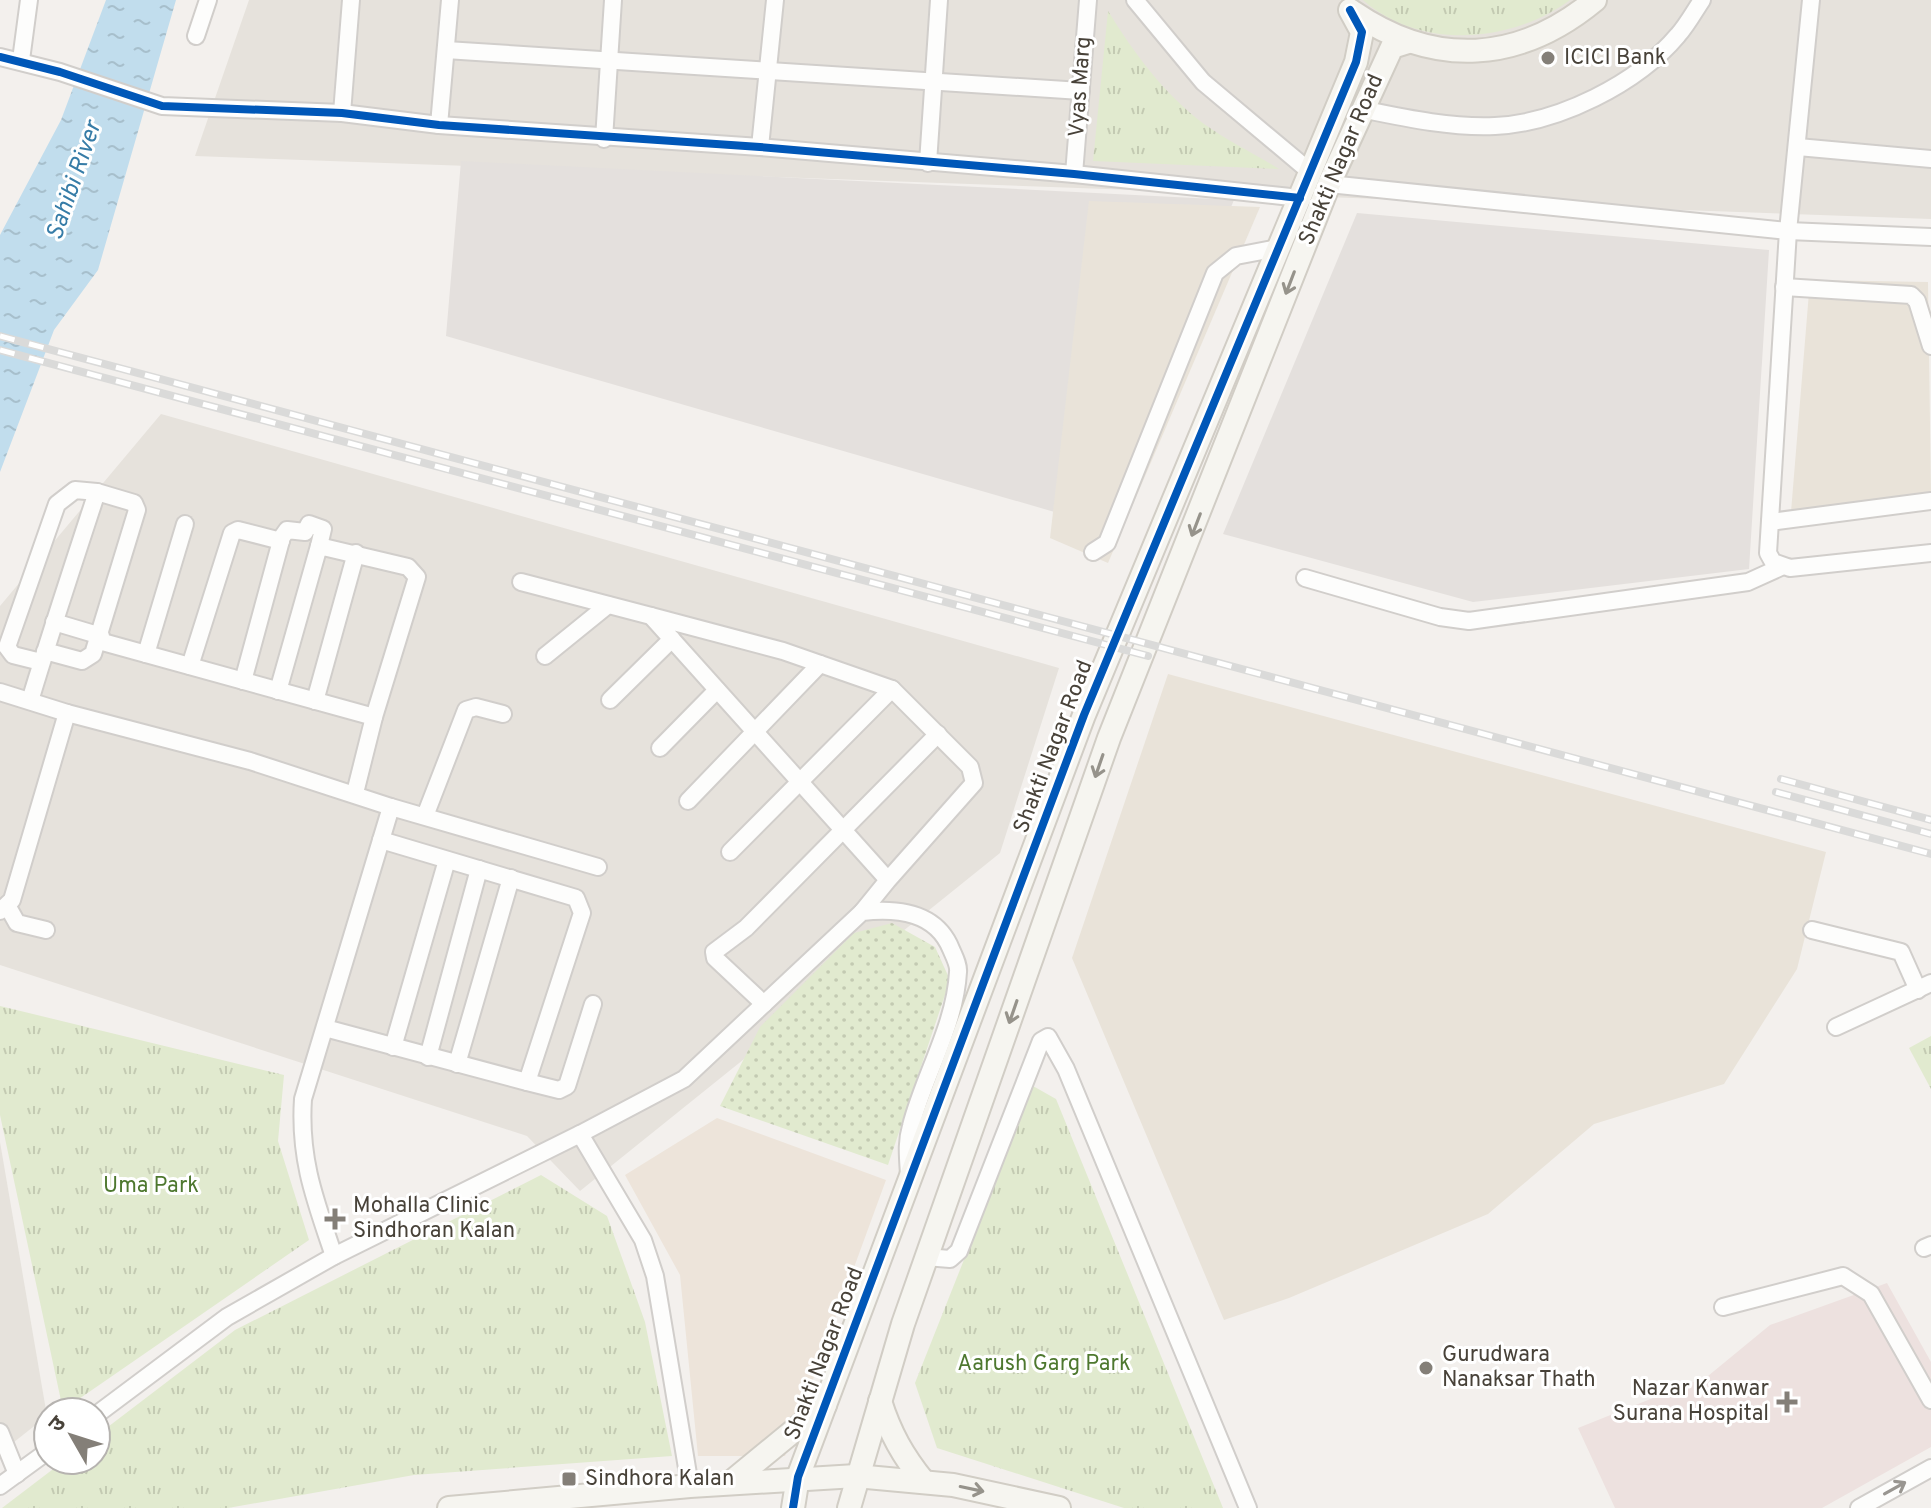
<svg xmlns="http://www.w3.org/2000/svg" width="1931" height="1508" viewBox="0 0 1931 1508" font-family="Overpass,'Noto Sans Devanagari',sans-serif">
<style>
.residential{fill:#e6e2dc}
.commercial{fill:#ede4da}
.industrial{fill:#e4e0dd}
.education{fill:#e9e3d9}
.medical{fill:#ede1df}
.grass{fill:url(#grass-dots)}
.park{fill:url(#park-tufts)}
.water{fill:url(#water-ripples)}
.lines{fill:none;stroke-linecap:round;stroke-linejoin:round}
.street-casing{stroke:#d1cecb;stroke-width:20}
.secondary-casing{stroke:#d1cdc5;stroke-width:26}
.street{stroke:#fdfdfc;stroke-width:16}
.secondary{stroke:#f6f5f0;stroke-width:22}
.rail-casing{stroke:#dadad9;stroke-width:8}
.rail{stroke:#fff;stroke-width:5;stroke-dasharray:15;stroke-linecap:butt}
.cycleway-casing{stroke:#fff;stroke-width:13}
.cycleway{stroke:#0057b8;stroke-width:8}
.oneway{stroke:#96938b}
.oneway2{stroke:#999691}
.poi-dot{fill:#847f78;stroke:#fff;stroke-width:3}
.labels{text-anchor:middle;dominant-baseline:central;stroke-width:6;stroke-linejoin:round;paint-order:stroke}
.poi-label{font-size:22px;fill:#484239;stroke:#fff;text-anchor:start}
.street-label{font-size:22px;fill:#484239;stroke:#fff}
.park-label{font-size:22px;fill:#4e782f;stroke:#fff}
.water-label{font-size:24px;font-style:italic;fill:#367ca7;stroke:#fff}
</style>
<defs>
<pattern id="grass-dots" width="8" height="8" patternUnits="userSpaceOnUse" patternTransform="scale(2)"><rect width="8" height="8" fill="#e1eacf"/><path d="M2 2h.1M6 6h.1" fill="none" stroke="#c3cab2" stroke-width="1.8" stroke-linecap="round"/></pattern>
<pattern id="park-tufts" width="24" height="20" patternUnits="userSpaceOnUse" patternTransform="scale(2)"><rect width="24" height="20" fill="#e1eacf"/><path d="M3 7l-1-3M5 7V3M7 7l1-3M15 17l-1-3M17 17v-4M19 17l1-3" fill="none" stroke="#c3cab2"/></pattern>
<pattern id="water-ripples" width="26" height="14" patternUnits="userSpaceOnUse" patternTransform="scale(2)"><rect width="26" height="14" fill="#c1dded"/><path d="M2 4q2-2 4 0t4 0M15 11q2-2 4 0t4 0" fill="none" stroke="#a7bfcc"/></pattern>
</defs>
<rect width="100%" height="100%" fill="#f3f0ed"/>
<g class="residential">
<path d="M249 0H1931V219L195 156Z"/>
<path d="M161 414 1059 668 1000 853 580 1191 527 1136 0 965V606Z"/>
<path d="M0 1142 47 1416 0 1453Z"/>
</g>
<path class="commercial" d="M717 1118 886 1180 785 1456H698L680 1275 625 1175Z"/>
<g class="industrial">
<path d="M461 161 1234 200 1096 524 446 336Z"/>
<path d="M1357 213 1769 250 1749 569 1473 602 1223 534Z"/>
</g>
<g class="education">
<path d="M1089 201 1260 207 1108 563 1050 538Z"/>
<path d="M1810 280 1928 282 1931 494 1791 512Z"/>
<path d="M1168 674 1826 852 1797 969 1724 1084 1594 1124 1488 1214 1289 1298 1224 1320 1072 958Z"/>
</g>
<path class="medical" d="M1887 1283 1931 1362V1447L1822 1508H1615L1578 1428 1708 1376 1770 1325Z"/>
<path class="grass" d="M892 923 935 947 950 980 888 1165 720 1106 760 1027 854 933Z"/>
<g class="park">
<path d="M1363 0H1570C1512 43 1420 51 1363 0Z"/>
<path d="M1108 11C1134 53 1164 94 1204 124 1228 141 1255 154 1279 169L1093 161Z"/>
<path d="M0 1006 284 1075 278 1141 309 1240 63 1410 0 1115Z"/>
<path d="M1931 1036V1089L1909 1048Z"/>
<path d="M1033 1086 1056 1099 1223 1508H1124L937 1448 915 1383Z"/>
<path d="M541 1175 607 1216 645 1322 672 1456 414 1475 228 1508H2L65 1460H96V1436L235 1330Z"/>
</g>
<path class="water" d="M106 0H176L98 270 54 330 0 472V235L61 120Z"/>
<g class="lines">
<g class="street-casing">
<g id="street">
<path d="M1135 0 1203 82 1308 170"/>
<path d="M1811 0 1788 231 1768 553 1773 562 1790 568 1931 553"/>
<path d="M196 36 208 0"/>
<path d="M446 50 1081 91"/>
<path d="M0 57 60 72 162 106 342 113 439 125 760 147 1074 174 1300 198"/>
<path d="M21 60 29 0"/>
<path d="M1361 109C1405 118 1451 128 1495 126 1558 123 1637 84 1678 35 1687 25 1694 12 1702 0"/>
<path d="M342 113 351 0"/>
<path d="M439 125 450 0"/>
<path d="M604 139 613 0"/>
<path d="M760 147 775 0"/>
<path d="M1798 147 1931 159"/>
<path d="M928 163 939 0"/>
<path d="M1074 174 1088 0"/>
<path d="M1329 184 1788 231 1931 237"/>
<path d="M1784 287 1911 295 1917 301 1931 346"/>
<path d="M1770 522 1931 501"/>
<path d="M1093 552 1107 543 1215 273 1236 256 1278 248"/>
<path d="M1305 578 1440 617 1469 621 1748 582 1781 567"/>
<path d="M521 582 651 616"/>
<path d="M54 622 101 636"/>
<path d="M99 641 374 717 355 793"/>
<path d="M146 654 185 524"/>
<path d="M545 656 608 605"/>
<path d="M41 662 13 655 7 647 57 504 75 490 97 492"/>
<path d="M190 666 232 533 238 530 281 541"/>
<path d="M243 681 282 537 287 530 305 532 309 524 323 529 319 546"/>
<path d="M278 691 319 546 408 567 417 577 374 717"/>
<path d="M0 692 67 713"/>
<path d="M610 700 672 639"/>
<path d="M30 701C51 631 74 562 97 492L134 503 137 510 93 654 82 661 45 651"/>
<path d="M315 701 356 553"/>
<path d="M660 748 717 690"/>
<path d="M688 801 820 664"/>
<path d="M425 816 466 710 476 707 503 714"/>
<path d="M730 852 892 689"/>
<path d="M8 907 17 923 46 930"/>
<path d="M0 911 12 900 67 713 250 761 391 807"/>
<path d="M862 912 888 880 651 616 783 651 892 689 970 767 974 783 888 880"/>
<path d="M1812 930 1901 952 1918 990"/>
<path d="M764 1004 715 958 714 952 746 928 938 734"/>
<path d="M1836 1027 1931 983"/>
<path d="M325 1028 527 1082 582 913 576 898 381 840"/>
<path d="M393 1047 447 860"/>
<path d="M428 1057 479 869"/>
<path d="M457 1064 511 878"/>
<path d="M527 1082 559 1090 567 1086 593 1004"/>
<path d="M580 1134 684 1079 862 912C898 908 936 912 951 949 954 956 959 965 958 972 955 1026 924 1075 911 1126 906 1143 908 1157 909 1175"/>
<path d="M1924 1248 1931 1245"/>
<path d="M334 1256C315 1200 299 1159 303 1099L391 807 598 867"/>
<path d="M926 1257 950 1259 959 1251 1041 1041 1048 1037 1066 1069 1248 1508"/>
<path d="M1723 1307 1843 1276 1871 1294 1931 1400"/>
<path d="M96 1415 227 1317 334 1256 580 1134 643 1240 655 1276 690 1486"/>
<path d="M0 1432 17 1474"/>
<path d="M0 1486 48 1451"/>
<path d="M1859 1508 1931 1468"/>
</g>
</g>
<g class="secondary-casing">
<g id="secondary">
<path d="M1353 12C1435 68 1519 63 1595 0"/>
<path d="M880 1401C890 1433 903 1456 924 1482"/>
<path d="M730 1483 825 1405"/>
<path d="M449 1508 690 1486 856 1476 953 1485 1059 1508"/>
<path d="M793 1508 798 1477 1084 715 1356 62 1362 32 1350 10"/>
<path d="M849 1508 903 1324 1109 738 1329 184 1392 47 1408 42"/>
</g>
</g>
<use href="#street" class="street"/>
<use href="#secondary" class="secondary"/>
<g class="rail-casing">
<g id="rail">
<path d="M0 336 1931 854"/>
<path d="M0 350 1148 656"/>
<path d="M1781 779 1931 820"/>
<path d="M1776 792 1931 834"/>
</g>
</g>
<use href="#rail" class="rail"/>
<g class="cycleway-casing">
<g id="cycleway">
<path d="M0 57 60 72 162 106 342 113 439 125 760 147 1074 174 1300 198"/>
<path d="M793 1508 798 1477 1084 715 1356 62 1362 32 1350 10"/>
</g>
</g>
<use href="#cycleway" class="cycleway"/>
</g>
<defs><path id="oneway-shaft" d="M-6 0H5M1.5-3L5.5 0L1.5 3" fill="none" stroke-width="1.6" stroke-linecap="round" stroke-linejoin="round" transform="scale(2)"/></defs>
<g class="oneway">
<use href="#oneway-shaft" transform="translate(1290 283) rotate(111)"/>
<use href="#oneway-shaft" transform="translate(1196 525) rotate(111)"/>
<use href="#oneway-shaft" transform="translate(1099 766) rotate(109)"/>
<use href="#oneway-shaft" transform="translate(1013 1012) rotate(109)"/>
<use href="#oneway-shaft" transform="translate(972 1489) rotate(12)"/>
</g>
<use class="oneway2" href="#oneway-shaft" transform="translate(1895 1488) rotate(-29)"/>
<g class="poi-dot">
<circle cx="1548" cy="58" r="8"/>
<path d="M331 1207h8v8h8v8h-8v8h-8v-8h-8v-8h8z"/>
<circle cx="1426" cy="1368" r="8"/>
<path d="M1783 1390h8v8h8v8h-8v8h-8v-8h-8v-8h8z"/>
<rect x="561" y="1471" width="16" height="16" rx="4"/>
</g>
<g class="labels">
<g class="poi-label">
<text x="1564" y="58">ICICI Bank</text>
<text x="353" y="1206">Mohalla Clinic<tspan x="353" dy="25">Sindhoran Kalan</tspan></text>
<text x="1442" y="1355">Gurudwara<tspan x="1442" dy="25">Nanaksar Thath</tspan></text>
<text x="1769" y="1389" text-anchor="end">Nazar Kanwar<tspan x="1769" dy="25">Surana Hospital</tspan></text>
<text x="585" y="1479">Sindhora Kalan</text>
</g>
<g class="street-label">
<text transform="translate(1081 87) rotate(-86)">Vyas Marg</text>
<text transform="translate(1342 160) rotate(-67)">Shakti Nagar Road</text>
<text transform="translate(1054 747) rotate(-69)">Shakti Nagar Road</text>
<text transform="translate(825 1354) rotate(-69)">Shakti Nagar Road</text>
</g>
<g class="park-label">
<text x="151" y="1186">Uma Park</text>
<text x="1044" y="1364">Aarush Garg Park</text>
</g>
<g class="water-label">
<text transform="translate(75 181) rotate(-71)">Sahibi River</text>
</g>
</g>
<g transform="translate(72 1436) rotate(309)"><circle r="38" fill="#ffffff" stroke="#b6b3b0" stroke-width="2"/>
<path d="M0-6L14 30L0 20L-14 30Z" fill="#847f78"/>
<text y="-12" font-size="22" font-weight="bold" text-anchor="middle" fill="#484239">उ</text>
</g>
</svg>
